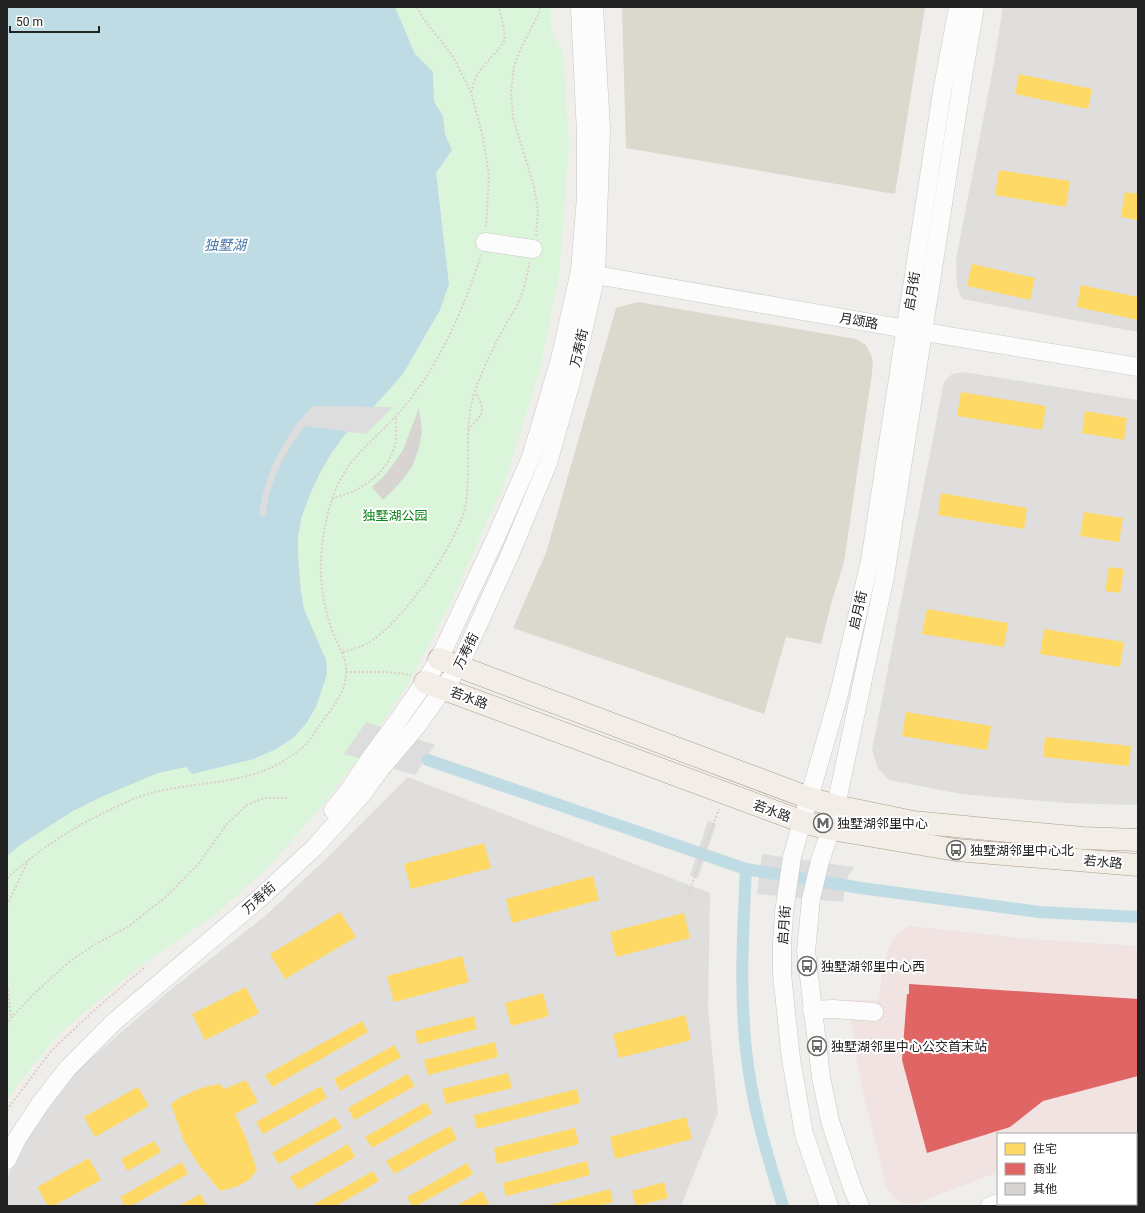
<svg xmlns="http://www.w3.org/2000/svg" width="1145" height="1213" viewBox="0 0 1145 1213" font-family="Roboto,'Noto Sans SC',sans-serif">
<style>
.residential{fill:#dfdedc}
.commercial{fill:#f1e3e1}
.construction{fill:#d9d9cd}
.park{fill:#daf5da}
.water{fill:#bfdbe3}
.pier{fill:#dedddd}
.homes{fill:#ffd966}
.shops{fill:#e06666}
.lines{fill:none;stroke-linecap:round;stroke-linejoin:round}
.canal{stroke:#bfdbe3;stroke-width:12}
.building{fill:#d7d4d2}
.minor-casing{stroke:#c9c8c7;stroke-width:19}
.major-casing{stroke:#a79c86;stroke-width:23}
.path{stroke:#dccecd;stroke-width:2;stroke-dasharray:2 2;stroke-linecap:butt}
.minor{stroke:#fdfcfc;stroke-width:18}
.major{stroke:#f3ede7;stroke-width:22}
.labels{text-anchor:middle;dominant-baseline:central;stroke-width:4;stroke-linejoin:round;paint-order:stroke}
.street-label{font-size:13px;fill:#222;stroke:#fff}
.park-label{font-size:13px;fill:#0c8416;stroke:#fff}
.poi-label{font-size:13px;fill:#222;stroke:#fff;text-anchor:start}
.water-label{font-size:14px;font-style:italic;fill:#4a7aab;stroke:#fff}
</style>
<rect width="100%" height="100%" fill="#f0eeeb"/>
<g class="residential">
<path d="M1003 7H1138V332L962 299 957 286 956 259 993 69Z"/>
<path d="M964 372 1138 400V805L1066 803 961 794 889 780 878 768 872 750 944 382 952 374Z"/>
<path d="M408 777 710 893 708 1009 718 1113 681 1206H7V1178L22 1146 74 1073 169 991 264 917 330 855Z"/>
</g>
<path class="commercial" d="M910 926 1031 939 1138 946V1134H998V1172L915 1204 905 1203 897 1200 891 1194 886 1186 861 1085 847 1000H879L883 965 887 953 891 943 900 931Z"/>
<g class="construction">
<path d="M622 7H925L895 194 626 148Z"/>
<path d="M638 302 856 339 866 345 871 355 873 361 872 373 844 562 831 604 821 644 786 637 764 714 513 628 546 553 616 308Z"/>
</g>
<g class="park">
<path d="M395 7H551V30L563 53 569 144 559 277 539 373 504 484 451 602 409 683 363 751 324 804 268 867 216 914 136 969 59 1034 18 1084 7 1101V847L322 651 304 609 301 591 298 555V537L301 519 310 494 320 473 331 454 343 437 378 402 403 374 440 310 449 284 436 173 452 150 445 134 443 116 434 101 433 72 415 54Z"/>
<path d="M1138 1176V1206H1043L1049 1204H1136V1177Z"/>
</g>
<path class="water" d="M7 7H395L415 54 433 72 434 101 443 116 445 134 452 150 436 173 449 284 440 310 403 374 378 402 343 437 331 454 320 473 310 494 301 519 298 537V555L301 591 304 609 326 660 327 674 316 707 306 724 293 738 276 749 254 759 192 774 186 767 158 773 101 797 73 811 20 845 7 856Z"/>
<g class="pier">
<path d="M312 406 393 407 366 434 305 426 289 448 278 469 269 494 265 517 259 515 263 492 274 462 290 433Z"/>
<path d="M366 722 435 745 415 775 344 754Z"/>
<path d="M708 821 716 824 698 878 690 875Z"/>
<path d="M762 854 853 867V870L849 874 846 882 843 902 757 894Z"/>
</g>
<g class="homes">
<path d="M1019 74 1092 89 1088 109 1015 94Z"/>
<path d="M999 170 1070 181 1066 207 995 195Z"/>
<path d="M1125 192 1138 194V220L1121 217Z"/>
<path d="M972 264 1035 278 1030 300 967 286Z"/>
<path d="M1081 285 1138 297V320L1077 307Z"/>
<path d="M961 392 1046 406 1042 430 957 416Z"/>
<path d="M1085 411 1127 418 1124 440 1082 433Z"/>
<path d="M941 493 1027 508 1024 529 938 515Z"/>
<path d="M1084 512 1123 518 1119 542 1080 536Z"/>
<path d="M1109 567 1124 569 1120 593 1105 591Z"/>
<path d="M927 609 1008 623 1004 647 922 634Z"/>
<path d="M1044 629 1124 642 1120 667 1040 654Z"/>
<path d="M906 712 991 726 987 750 902 736Z"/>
<path d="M1045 737 1131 746 1129 766 1043 757Z"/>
<path d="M484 843 491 868 411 889 404 864Z"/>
<path d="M593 876 599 900 512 923 506 899Z"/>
<path d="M340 912 356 937 285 979 270 954Z"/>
<path d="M684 913 690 938 616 957 610 932Z"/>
<path d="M462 956 469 982 394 1002 387 976Z"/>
<path d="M246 987 259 1013 205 1040 192 1014Z"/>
<path d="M543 993 549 1016 511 1026 505 1003Z"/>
<path d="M685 1015 691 1040 619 1058 613 1034Z"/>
<path d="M474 1016 477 1029 418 1044 415 1031Z"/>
<path d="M362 1021 368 1032 272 1087 265 1075Z"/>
<path d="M495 1042 498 1057 428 1075 424 1060Z"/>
<path d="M394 1045 401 1057 340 1091 334 1079Z"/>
<path d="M508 1073 512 1088 446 1104 442 1089Z"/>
<path d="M407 1074 415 1086 354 1120 348 1108Z"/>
<path d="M246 1080 258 1102 235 1114 246 1138 257 1170 249 1180 236 1187 220 1191 198 1164 183 1139 171 1104 179 1098 196 1090 208 1086 220 1084 224 1089Z"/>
<path d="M321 1086 327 1098 263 1134 256 1122Z"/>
<path d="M138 1087 149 1106 95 1137 84 1117Z"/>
<path d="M577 1089 580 1103 477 1129 474 1115Z"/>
<path d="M426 1102 432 1113 372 1148 365 1137Z"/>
<path d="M335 1117 342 1128 279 1164 272 1153Z"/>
<path d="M686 1117 692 1139 615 1159 610 1137Z"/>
<path d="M450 1126 457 1139 394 1174 386 1161Z"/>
<path d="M575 1128 579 1144 497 1164 494 1148Z"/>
<path d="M154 1141 161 1152 127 1171 121 1159Z"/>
<path d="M348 1144 355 1157 298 1190 290 1177Z"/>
<path d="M89 1158 101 1180 53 1206H48L37 1187Z"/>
<path d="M587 1161 590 1175 506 1196 503 1183Z"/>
<path d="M182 1162 188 1174 131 1206H125L120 1197Z"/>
<path d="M467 1163 473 1174 416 1206H412L407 1197Z"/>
<path d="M373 1171 379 1181 336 1206H311Z"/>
<path d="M664 1182 668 1198 636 1206 632 1191Z"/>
<path d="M610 1189 613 1202 598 1206H545Z"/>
<path d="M482 1191 489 1203 484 1206H456Z"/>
<path d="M200 1194 206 1204 203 1206H179Z"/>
</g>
<path class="shops" d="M909 984 1138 999V1076L1043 1101 1010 1127 927 1153 902 1060 907 994H909Z"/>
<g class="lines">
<g class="canal">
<path d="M428 760 746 869 861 888 1039 912 1138 917"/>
<path d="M746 869C743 932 739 995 747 1058 753 1109 768 1158 783 1206"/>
</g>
</g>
<path class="building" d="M419 408 422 431 419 448 412 467 398 485 383 500 372 487 384 476 395 462 403 450Z"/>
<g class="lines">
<g class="minor-casing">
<g id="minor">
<path d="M485 242 533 249"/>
<path d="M585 272 596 275 906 329 1138 367"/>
<path d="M333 810 347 793 369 760 399 719 425 682 439 659 497 535 531 457 560 359 580 271 586 197V134L580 7"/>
<path d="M812 1010 833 1009 874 1012"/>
<path d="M1136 1159 1138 1158"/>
<path d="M7 1160 17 1139 40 1104 68 1068 115 1021 260 898 315 847 363 793 382 767 416 727 459 667 511 552 548 463 574 371 596 275 601 129 594 7"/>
<path d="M829 1206 804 1134 791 1059 782 974V944L784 912 792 857 839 694 870 561 942 92 958 7"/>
<path d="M860 1206 852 1187 830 1121 821 1077 806 951 811 899 820 861 831 829 885 576 962 82 975 7"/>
<path d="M990 1206 998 1203"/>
</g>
</g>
<g class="major-casing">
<g id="major">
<path d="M439 659 809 798 836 806 913 822 1082 838 1138 840"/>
<path d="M425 682 803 822 831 829 956 850 1138 865"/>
</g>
</g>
<g class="path">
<path d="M417 7 423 18 452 55 471 92 483 138 489 175 486 228"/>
<path d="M471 92C473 86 475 78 479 72 484 64 502 47 504 41 506 30 501 17 499 7"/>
<path d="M536 236 538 211 534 187 513 118 511 92 514 67 521 48 539 13 540 7"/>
<path d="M468 430C483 413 487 412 475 392"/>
<path d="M332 499C341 495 352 493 361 487 379 477 394 459 396 438 396 431 396 423 396 416"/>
<path d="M343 652C350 650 358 648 366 644 400 627 460 540 466 503 471 466 463 427 475 391 483 367 495 345 507 322 512 314 518 305 521 296 525 285 527 274 530 263"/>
<path d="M346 672H387L411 675"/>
<path d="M7 878C40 849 74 826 114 808 126 802 139 796 151 793 196 781 250 785 288 758 294 754 301 749 306 744 311 739 315 732 319 726 332 708 348 691 346 667 345 654 336 643 332 630 319 595 318 558 326 521 331 498 340 474 356 457 373 438 392 422 408 402 441 361 465 306 481 255"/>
<path d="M689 893 695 875 719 809"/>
<path d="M7 905 28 861"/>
<path d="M7 982 11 1018"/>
<path d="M7 1025 11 1018 37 991 69 962 94 945 129 926 168 895 199 863 226 825 247 805 264 798H287"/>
<path d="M7 1110 52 1050 99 1006 145 967"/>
</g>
<use href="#minor" class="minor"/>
<use href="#major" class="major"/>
</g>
<defs>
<g id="metro-ring" transform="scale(1)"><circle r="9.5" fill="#fff" stroke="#6a6968" stroke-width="1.5"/><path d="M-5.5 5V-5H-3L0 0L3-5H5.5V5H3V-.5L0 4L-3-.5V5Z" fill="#6a6968"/></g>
<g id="bus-ring" transform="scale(1)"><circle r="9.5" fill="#fff" stroke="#6a6968" stroke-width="1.5"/><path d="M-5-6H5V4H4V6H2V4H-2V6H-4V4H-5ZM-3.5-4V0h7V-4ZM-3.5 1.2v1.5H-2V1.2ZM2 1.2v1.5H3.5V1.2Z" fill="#6a6968"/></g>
</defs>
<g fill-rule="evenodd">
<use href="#metro-ring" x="823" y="823"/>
<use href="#bus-ring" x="956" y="850"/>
<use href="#bus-ring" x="807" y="966"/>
<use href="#bus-ring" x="817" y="1046"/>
</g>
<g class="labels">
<g class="street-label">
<text transform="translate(912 291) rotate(-81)">启月街</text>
<text transform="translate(859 321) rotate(10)">月颂路</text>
<text transform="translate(579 348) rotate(-77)">万寿街</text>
<text transform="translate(858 610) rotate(-77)">启月街</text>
<text transform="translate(466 651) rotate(-64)">万寿街</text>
<text transform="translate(469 698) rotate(20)">若水路</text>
<text transform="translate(772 811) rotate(20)">若水路</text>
<text transform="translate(1103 862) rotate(5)">若水路</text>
<text transform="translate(259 898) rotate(-42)">万寿街</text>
<text transform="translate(784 925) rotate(-86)">启月街</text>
</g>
<g class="park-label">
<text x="395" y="515">独墅湖公园</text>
</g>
<g class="poi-label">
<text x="837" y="823">独墅湖邻里中心</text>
<text x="970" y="850">独墅湖邻里中心北</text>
<text x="821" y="966">独墅湖邻里中心西</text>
<text x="831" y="1046">独墅湖邻里中心公交首末站</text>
</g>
<g class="water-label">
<text x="225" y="245">独墅湖</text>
</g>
</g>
<rect width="1145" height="1213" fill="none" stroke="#222222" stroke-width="16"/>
<rect x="997" y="1133" width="140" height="72" fill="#ffffff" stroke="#a7a7a7"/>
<rect x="1005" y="1143" width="20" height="12" fill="#ffd966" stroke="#a7a7a7"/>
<text x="1033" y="1153" font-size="12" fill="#222222">住宅</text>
<rect x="1005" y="1163" width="20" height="12" fill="#e06666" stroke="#a7a7a7"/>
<text x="1033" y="1173" font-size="12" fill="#222222">商业</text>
<rect x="1005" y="1183" width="20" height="12" fill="#d7d4d2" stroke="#a7a7a7"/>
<text x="1033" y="1193" font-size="12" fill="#222222">其他</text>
<path d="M10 26v6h89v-6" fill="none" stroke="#222222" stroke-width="2"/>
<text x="16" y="26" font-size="12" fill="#222222" stroke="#ffffff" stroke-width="3" paint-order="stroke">50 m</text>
</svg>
